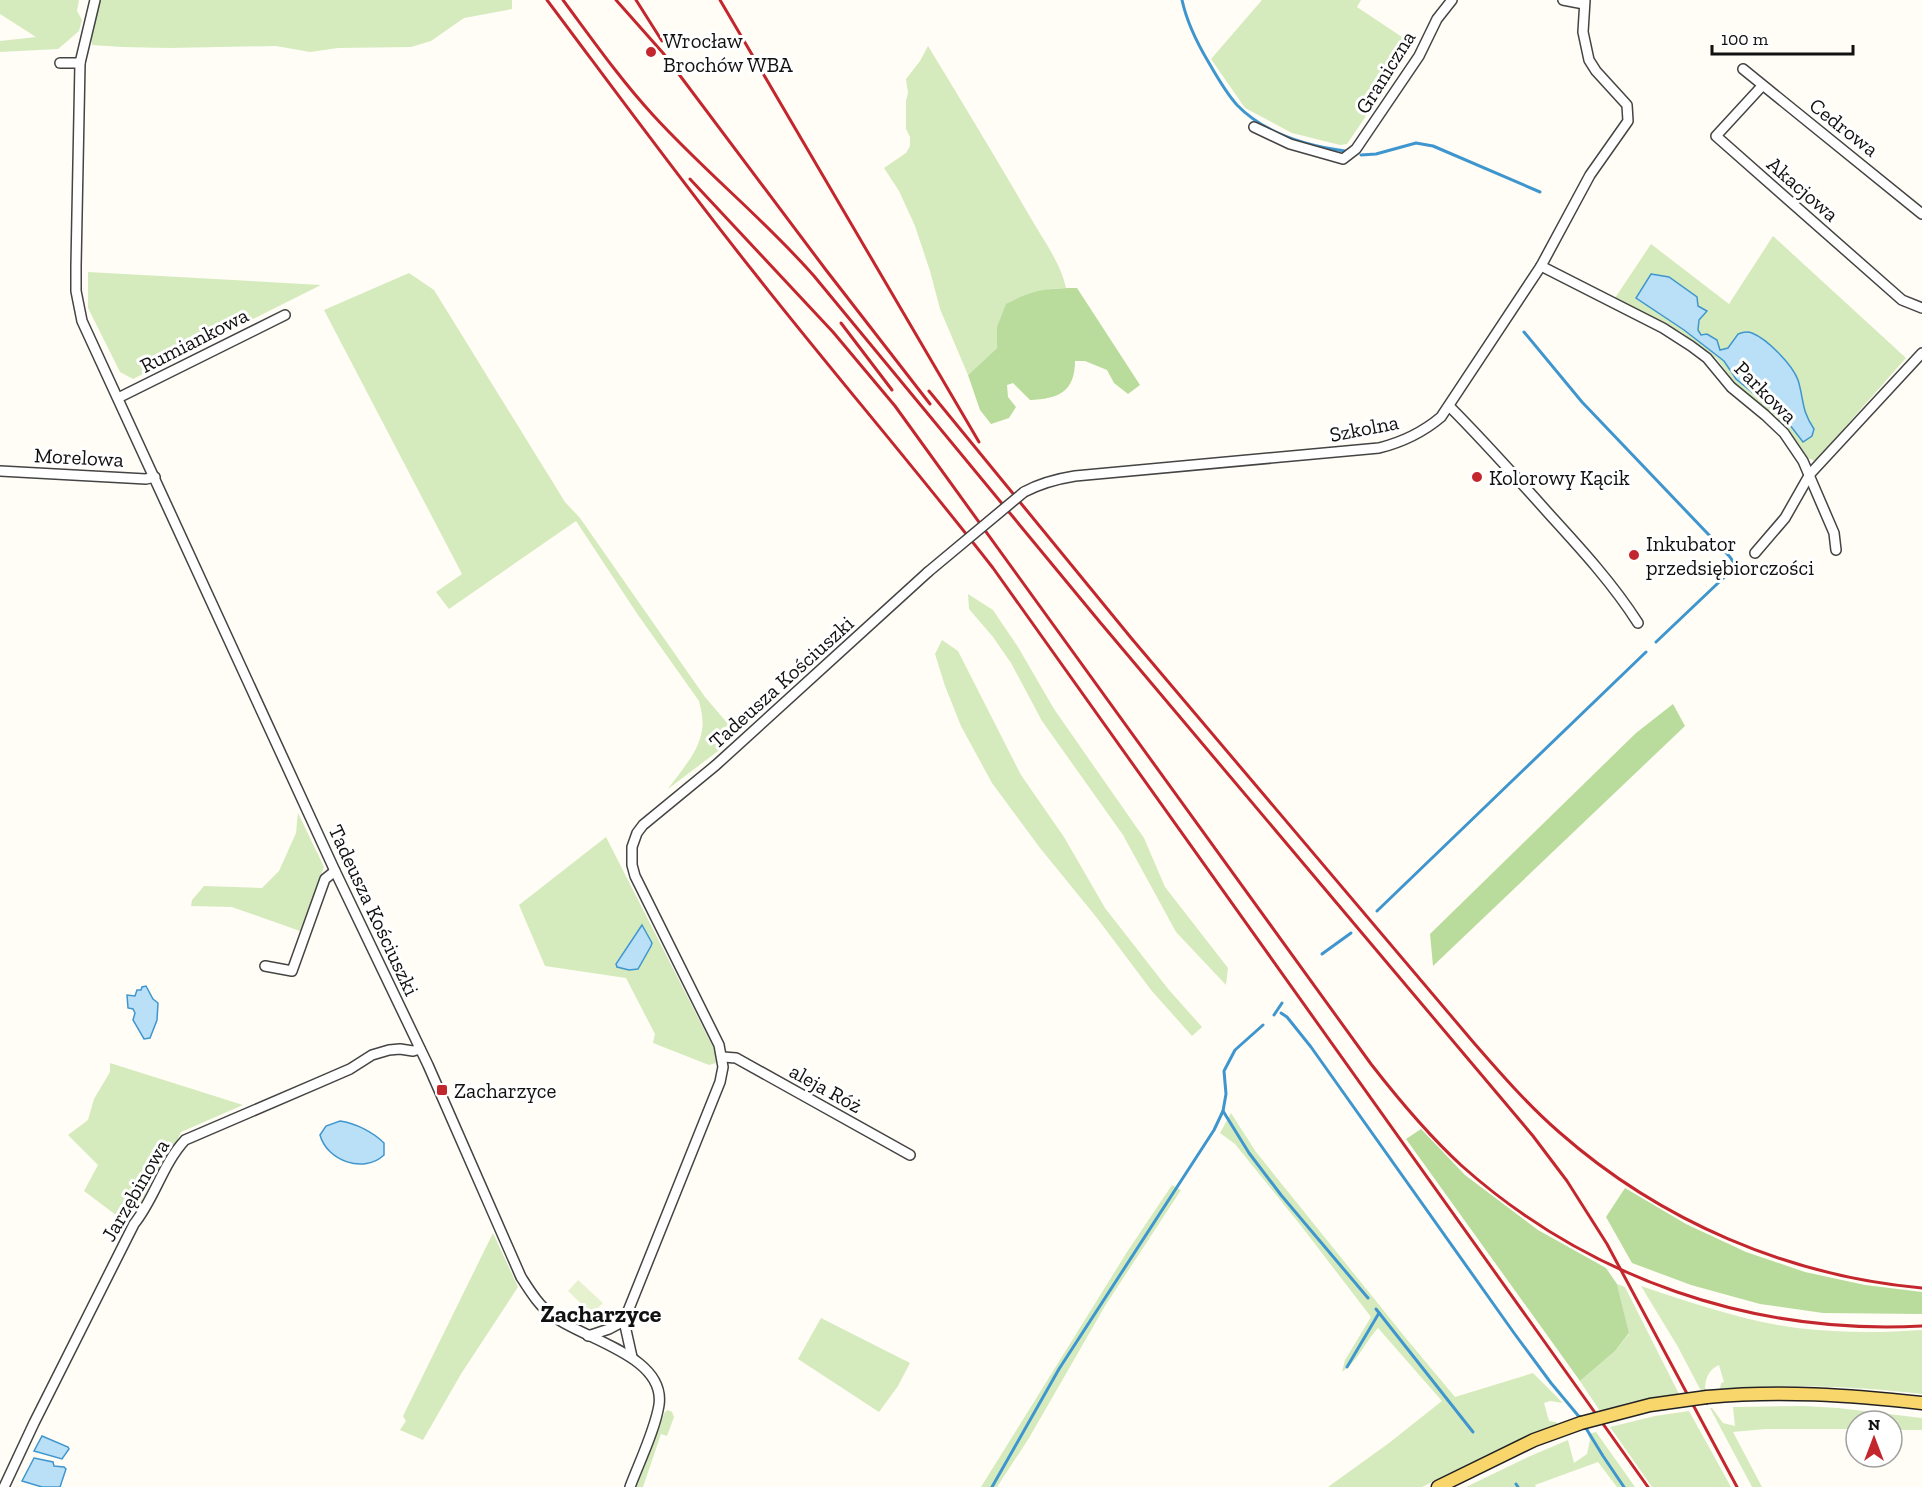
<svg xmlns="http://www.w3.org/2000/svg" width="1922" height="1487" viewBox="0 0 1922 1487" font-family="'Zilla Slab',serif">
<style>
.green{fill:#d5ebbd}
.forest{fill:#b9dc9c}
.pitch{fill:#e6f2cf}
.water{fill:#b9e0f7;stroke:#3f96cf;stroke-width:1.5}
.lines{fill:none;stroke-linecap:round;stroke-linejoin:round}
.stream{stroke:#3f96cf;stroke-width:3}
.minor-casing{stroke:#444;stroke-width:12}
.major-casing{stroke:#222;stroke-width:15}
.minor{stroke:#fff;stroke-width:9}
.major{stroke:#f9d66b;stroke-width:12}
.rail{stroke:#c4262e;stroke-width:3}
.minor-bridge-casing{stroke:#444;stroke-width:12;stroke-linecap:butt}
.major-bridge-casing{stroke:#222;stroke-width:15;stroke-linecap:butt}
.minor-bridge{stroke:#fff;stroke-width:9}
.major-bridge{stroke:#f9d66b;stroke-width:12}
.poi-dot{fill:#c4262e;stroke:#fff;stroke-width:2}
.labels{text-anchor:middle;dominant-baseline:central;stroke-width:6;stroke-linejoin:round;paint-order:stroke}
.poi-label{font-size:21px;fill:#111;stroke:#fff;text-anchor:start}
.street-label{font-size:21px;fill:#111;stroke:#fff}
.quarter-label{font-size:24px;font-weight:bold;fill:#111;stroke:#fff}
</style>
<rect width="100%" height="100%" fill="#fffdf5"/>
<g class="green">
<path d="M0 0H79L77 11 82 20 79 31 58 49 0 52V41L36 37 0 14Z"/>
<path d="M99 0H512V9L464 18 431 41 411 47 338 48 310 52 276 46 169 48 122 47 92 45 91 32Z"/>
<path d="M1262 0H1361L1357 7 1414 45 1347 144 1340 145 1292 133 1245 108 1211 59Z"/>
<path d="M928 46C962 102 996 158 1029 215 1042 238 1061 263 1066 288L1049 289 997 327V348L968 375 940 309 930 271 915 226 899 191 884 168 906 153 910 146V137L906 129V101L908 93 906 79 920 61Z"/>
<path d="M1773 236 1906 358 1815 461 1808 458 1789 433 1773 416 1737 386 1716 358 1681 332 1615 298 1651 244 1729 304Z"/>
<path d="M88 272 321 285 133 379 120 372 88 308Z"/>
<path d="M409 273 434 290 565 502 580 518 705 697 729 725 722 748 668 789C680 772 699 752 702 730 704 720 701 710 699 701L638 615 576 521 449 609 436 592 462 574 324 310Z"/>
<path d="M968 594 993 610 1018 647 1054 709 1144 838 1165 887 1228 968 1226 985 1176 932 1123 835 1042 721 1011 663 993 637 969 609Z"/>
<path d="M942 640 958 651 1021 775 1064 837 1105 908 1169 990 1202 1027 1192 1036 1151 990 1097 918 1040 848 992 783 961 726 945 686 935 654Z"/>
<path d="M298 813 324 867 300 931 232 907 191 906 192 900 204 886 262 888 279 871 296 833Z"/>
<path d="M606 837 715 1051 716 1063 709 1065 653 1043 655 1034 626 978 545 966 519 905Z"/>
<path d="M110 1063 243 1105 181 1132 147 1203 135 1210 128 1224 84 1191 98 1165 68 1135 88 1120 94 1099 110 1072Z"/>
<path d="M1231 1113 1256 1152 1409 1342 1455 1397 1533 1373 1563 1403 1550 1401 1544 1403 1549 1421 1556 1422 1558 1425 1514 1442 1422 1487H1328L1389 1443 1442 1401 1378 1328C1365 1342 1358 1361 1342 1372L1345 1360 1371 1317 1302 1227 1235 1144 1220 1133Z"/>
<path d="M1172 1185 1181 1190 1105 1306 1029 1438 997 1487H981L1127 1252Z"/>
<path d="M493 1233 518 1287 461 1374 423 1440 400 1430 406 1421 403 1416Z"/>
<path d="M1617 1284 1625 1287 1679 1394 1631 1402 1600 1411 1580 1381 1615 1351 1629 1334Z"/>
<path d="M1641 1286C1692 1303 1744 1321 1797 1328 1839 1333 1880 1333 1922 1330V1394C1856 1386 1786 1384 1720 1389L1721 1383 1724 1382 1719 1365C1708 1370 1705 1379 1705 1391H1701L1678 1347Z"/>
<path d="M821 1318 910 1363 898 1386 879 1412 798 1359Z"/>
<path d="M1804 1406 1838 1408 1922 1418V1430H1892V1421H1856V1429H1766L1733 1432 1762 1487H1752L1710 1408H1712L1723 1423 1735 1426 1733 1407Z"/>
<path d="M668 1410 672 1412 674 1417 667 1436 661 1434 643 1487H636L660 1422 665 1412Z"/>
<path d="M1689 1411 1731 1487H1652L1610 1427 1655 1416Z"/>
<path d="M1596 1432 1635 1487H1617L1598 1462 1535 1485 1536 1487H1466L1528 1457 1568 1440 1574 1463 1587 1454 1590 1440 1588 1434Z"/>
</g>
<g class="forest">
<path d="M1077 288 1140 385 1128 394 1114 383 1107 370 1085 361H1075C1075 392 1058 399 1030 400L1013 383 1007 385 1008 397 1016 407 1009 418 991 424 980 410 968 375 997 348V327L1006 304C1033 290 1046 288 1077 288Z"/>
<path d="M1673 704 1685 726 1433 966 1430 934 1636 733Z"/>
<path d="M1421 1129 1465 1175 1538 1230 1606 1268 1617 1284 1629 1333 1615 1351 1580 1381 1406 1139Z"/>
<path d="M1625 1188 1686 1224 1746 1252 1805 1272 1865 1285 1922 1292V1314L1823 1313 1760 1304 1691 1285 1632 1263 1606 1217Z"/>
</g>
<path class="pitch" d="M578 1280 603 1303 592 1314 568 1291Z"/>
<g class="water">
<path d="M1651 274 1669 277 1697 297 1698 306 1707 311 1699 320 1698 330 1701 335 1707 334 1717 340 1720 350 1728 348 1738 334C1743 332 1747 331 1752 333 1767 339 1792 364 1798 380 1804 399 1801 410 1814 429L1812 436 1803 442 1786 420 1736 379 1724 361 1684 330 1636 298Z"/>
<path d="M642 925 652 943 651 946 638 969 629 970 617 967 616 964Z"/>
<path d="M146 986 153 999 158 1003 157 1020 150 1038 144 1039 133 1020 135 1013 133 1009 128 1008 127 995 135 996 137 990H141L142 987Z"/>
<path d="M340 1121C355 1123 373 1132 384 1143V1155C364 1174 327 1161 320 1135L326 1126Z"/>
<path d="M42 1436 68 1447 69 1449 62 1459 34 1451Z"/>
<path d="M34 1458 53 1462 54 1466 64 1467 66 1469 60 1487H42L22 1481Z"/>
</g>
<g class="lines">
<g class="stream">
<path d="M1182 0C1187 23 1197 43 1209 63 1217 77 1226 93 1237 105 1265 134 1307 146 1345 151"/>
<path d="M1361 155 1376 154 1416 143 1433 146 1540 192"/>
<path d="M1524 332 1582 402 1730 557 1736 566 1656 642"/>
<path d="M1377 911 1646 652"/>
<path d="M1322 954 1351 933"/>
<path d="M1281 1013 1287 1017 1311 1047 1514 1333 1551 1383 1581 1419"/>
<path d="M1274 1015 1282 1003"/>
<path d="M1223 1111 1249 1153 1281 1195 1368 1298"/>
<path d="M1376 1309 1473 1432"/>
<path d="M1347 1367 1379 1313"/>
<path d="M1584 1425 1603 1456 1624 1487"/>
<path d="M1516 1484 1518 1487"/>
<path d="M992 1487 1059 1369 1214 1130 1223 1111 1226 1094 1224 1071 1235 1050 1263 1025"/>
</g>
<g class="minor-casing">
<g id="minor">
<path d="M95 0 80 63 76 266V291L82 321 335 871 428 1065 521 1277C530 1291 539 1306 553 1316 583 1339 666 1356 659 1405 655 1430 639 1463 630 1487"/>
<path d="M1563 0 1584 4"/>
<path d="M60 63H80"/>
<path d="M1743 69 1922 214"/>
<path d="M1762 86 1716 136 1902 300 1922 308"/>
<path d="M1254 127 1290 144 1343 159 1356 149 1419 56 1437 19 1452 0"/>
<path d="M1541 266 1663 328 1691 346 1707 358 1731 387 1765 415 1784 433 1803 461 1834 533 1836 550"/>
<path d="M118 398 285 315"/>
<path d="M1449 406C1484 441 1517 478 1550 515 1582 550 1613 584 1638 623"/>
<path d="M0 471 146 479 155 477"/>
<path d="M1024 492C1041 483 1056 479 1075 476L1379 448C1403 442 1422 433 1441 417L1541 266 1590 175 1628 121 1627 105 1596 71 1589 60 1583 32 1585 0"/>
<path d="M1755 553 1785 518 1810 474 1922 353"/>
<path d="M265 966 292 971 325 879 335 871"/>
<path d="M723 1057 736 1058 910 1155"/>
<path d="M588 1336 609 1329 624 1321"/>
<path d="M632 1357 624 1321 720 1082 723 1067 719 1045 635 876 632 865V847L637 833 643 825 716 765 928 572"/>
<path d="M4 1487 34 1423 134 1224C155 1198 162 1165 185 1140L320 1082 350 1069 372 1055 389 1050 400 1049 413 1051 420 1049"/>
</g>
</g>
<g class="major-casing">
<g id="major">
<path d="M1707 1397C1779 1390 1850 1395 1922 1403"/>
<path d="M1438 1487 1534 1440 1581 1423"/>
</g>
</g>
<use href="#minor" class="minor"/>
<use href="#major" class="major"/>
<g class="rail">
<path d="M547 0C616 92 684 185 756 275 834 374 916 469 993 568L1648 1487"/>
<path d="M563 0C592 39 620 79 653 115 704 171 764 219 814 276L1099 621 1533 1136 1567 1181 1607 1244 1737 1487"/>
<path d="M616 0 663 53 826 270 930 404"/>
<path d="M636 0 662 41"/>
<path d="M720 0 979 442"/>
<path d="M690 179 833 332 895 406 1371 1064C1399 1100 1428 1135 1462 1166 1589 1279 1753 1335 1922 1326"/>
<path d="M841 323 892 390"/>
<path d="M929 391 1132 639 1474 1043C1501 1074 1528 1105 1559 1132 1660 1221 1788 1276 1922 1288"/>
</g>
<g class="minor-bridge-casing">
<path id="minor-bridge" d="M928 572 1024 492"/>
</g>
<g class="major-bridge-casing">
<path id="major-bridge" d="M1581 1423 1650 1405 1707 1397"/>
</g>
<use href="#minor-bridge" class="minor-bridge"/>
<use href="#major-bridge" class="major-bridge"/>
</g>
<g class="poi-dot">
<circle cx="651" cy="52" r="6"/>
<circle cx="1477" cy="477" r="6"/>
<circle cx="1634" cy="555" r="6"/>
<rect x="436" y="1084" width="12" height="12" rx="3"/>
</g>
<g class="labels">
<g class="poi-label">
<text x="663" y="40">Wrocław<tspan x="663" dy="24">Brochów WBA</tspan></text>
<text x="1489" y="477">Kolorowy Kącik</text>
<text x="1646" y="543">Inkubator<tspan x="1646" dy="24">przedsiębiorczości</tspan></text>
<text x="454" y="1090">Zacharzyce</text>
</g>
<g class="street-label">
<text transform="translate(1385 72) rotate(-58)">Graniczna</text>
<text transform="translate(1844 127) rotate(38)">Cedrowa</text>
<text transform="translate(1803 189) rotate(41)">Akacjowa</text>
<text transform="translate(194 340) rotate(-27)">Rumiankowa</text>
<text transform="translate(1766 392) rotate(45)">Parkowa</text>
<text transform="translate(1364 428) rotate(-11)">Szkolna</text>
<text transform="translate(79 457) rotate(3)">Morelowa</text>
<text transform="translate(781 682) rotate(-42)">Tadeusza Kościuszki</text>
<text transform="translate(374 910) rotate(65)">Tadeusza Kościuszki</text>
<text transform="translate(826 1088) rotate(29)">aleja Róż</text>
<text transform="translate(135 1190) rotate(-60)">Jarzębinowa</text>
</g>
<g class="quarter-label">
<text x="601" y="1313">Zacharzyce</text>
</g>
</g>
<g transform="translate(1874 1439)"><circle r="28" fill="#ffffff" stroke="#a0a0a0" stroke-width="1.5"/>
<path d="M0-4.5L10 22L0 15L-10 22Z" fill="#c4262e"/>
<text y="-9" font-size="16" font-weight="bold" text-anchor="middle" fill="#111111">N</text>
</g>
<path d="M1712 45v9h141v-9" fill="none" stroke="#111111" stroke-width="3"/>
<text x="1721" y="45" font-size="18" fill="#111111" stroke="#ffffff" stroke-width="4.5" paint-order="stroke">100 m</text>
</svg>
